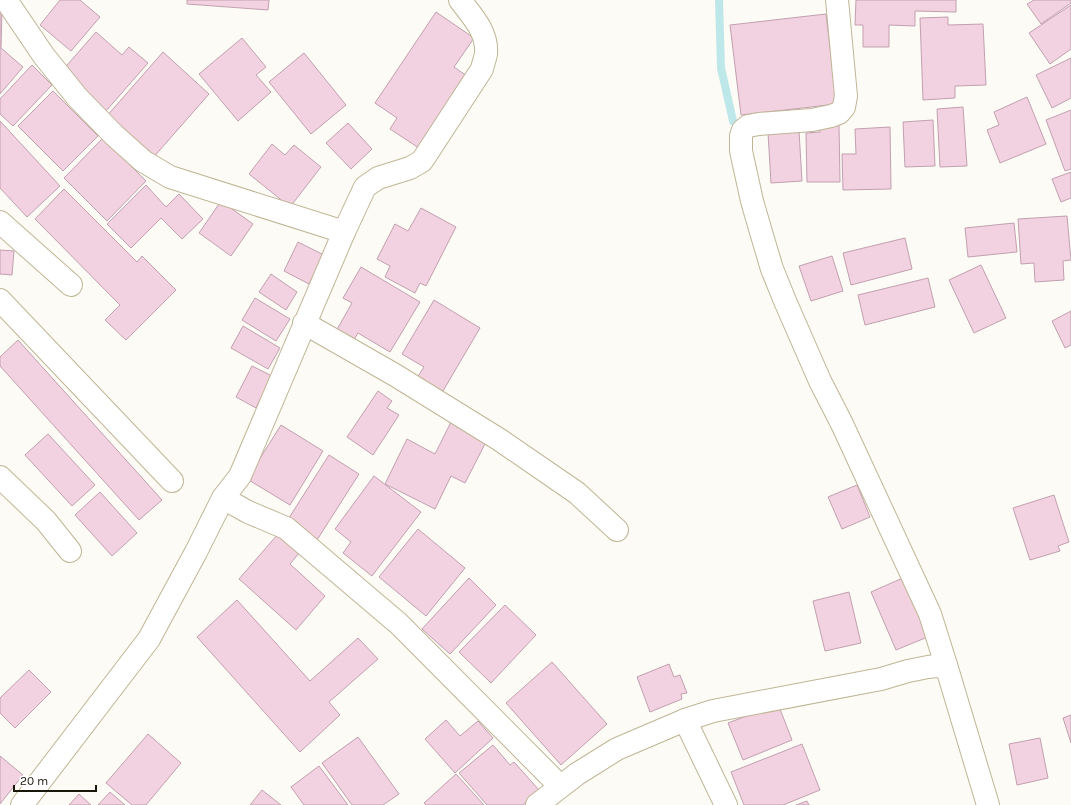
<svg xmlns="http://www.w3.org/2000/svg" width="1071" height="805" viewBox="0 0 1071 805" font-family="Karla,sans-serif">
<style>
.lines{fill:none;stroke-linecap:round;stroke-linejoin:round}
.stream{stroke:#bee7e9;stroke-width:8}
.building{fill:#f2d1e0;stroke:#c1a0af}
.street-casing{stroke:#bfb596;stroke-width:24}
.street{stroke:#fff;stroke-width:22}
</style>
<rect width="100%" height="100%" fill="#fdfbf5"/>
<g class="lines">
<path class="stream" d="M719 0 721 68 733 121"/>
</g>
<g class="building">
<path d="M60 0H80L100 17 71 51 40 25Z"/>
<path d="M187 0H269L268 10 187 4Z"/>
<path d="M856 0H956V12L915 11V26L889 25V47H863V25H855Z"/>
<path d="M1034 0H1071V3L1041 24 1027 4Z"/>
<path d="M1071 5V49L1050 64 1029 33Z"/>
<path d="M0 9H2L1 48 23 67 0 94Z"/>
<path d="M436 12 474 38 454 67 470 78 422 150 390 129 397 118 375 103Z"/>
<path d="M826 14 837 104 741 115 730 25Z"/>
<path d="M948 17V25L983 24 986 85 955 86V98L923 100 920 18Z"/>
<path d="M96 32 122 55 129 47 148 63 106 111 61 72Z"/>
<path d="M242 38 266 67 256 75 271 92 238 121 199 74Z"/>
<path d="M163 52 209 94 152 159 106 117Z"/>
<path d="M304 53 346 105 311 134 269 82Z"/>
<path d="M1071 58V98L1052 108 1036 75Z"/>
<path d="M32 65 52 85 13 126 0 114V99Z"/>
<path d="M53 91 98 136 63 171 18 126Z"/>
<path d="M1027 97 1046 144 1000 163 987 130 999 125 994 112Z"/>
<path d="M963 107 967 166 940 167 937 109Z"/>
<path d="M1071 110V169L1065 171 1046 120Z"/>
<path d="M933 120 935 166 905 167 903 122Z"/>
<path d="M0 121 60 186 27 217 0 188Z"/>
<path d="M348 123 372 149 351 169 326 143Z"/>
<path d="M839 125 840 182H807L806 133 820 132V126Z"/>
<path d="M890 127 891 189 843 190 842 154H856L855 129Z"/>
<path d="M799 131 802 181 771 183 768 133Z"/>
<path d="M103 138 146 181 107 221 64 178Z"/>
<path d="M272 144 285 155 294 145 321 167 290 207 249 174Z"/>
<path d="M1071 172V198L1061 202 1052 179Z"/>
<path d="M146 185 166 207 179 194 203 219 182 239 161 218 131 248 107 224Z"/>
<path d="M64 189 137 262 142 256 176 290 126 340 105 320 120 305 35 219Z"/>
<path d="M221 201 253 224 231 256 199 233Z"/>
<path d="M421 208 456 227 426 286 420 283 415 293 385 277 390 266 377 259 395 224 408 231Z"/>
<path d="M1067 216 1071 260 1063 261 1064 280 1035 282 1034 263 1021 264 1018 219Z"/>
<path d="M1014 223 1017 252 968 257 965 228Z"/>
<path d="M905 238 912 269 851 285 843 253Z"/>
<path d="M298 242 324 255 309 284 284 271Z"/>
<path d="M0 250 14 251 12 275 0 274Z"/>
<path d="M832 256 843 291 811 301 799 266Z"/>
<path d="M981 265 1006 318 974 333 949 280Z"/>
<path d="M361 267 420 302 390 352 358 333 352 343 335 333 352 303 343 298Z"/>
<path d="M271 274 297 292 286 310 259 292Z"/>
<path d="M928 278 935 307 865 325 858 295Z"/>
<path d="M255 298 290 319 276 341 242 320Z"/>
<path d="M434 300 480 328 440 396 415 381 424 367 402 354Z"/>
<path d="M1071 311V345L1065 348 1052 321Z"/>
<path d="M243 326 280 348 268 369 231 348Z"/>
<path d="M18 340 162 500 139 520 0 366V357Z"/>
<path d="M252 366 272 376 256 408 236 397Z"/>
<path d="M378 391 392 401 387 408 399 415 373 455 347 437Z"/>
<path d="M451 422 487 440 465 483 451 476 435 509 385 484 407 439 435 454Z"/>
<path d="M281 425 323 451 290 505 247 479Z"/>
<path d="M48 434 95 485 72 506 25 455Z"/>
<path d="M329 455 359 474 317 540 287 521Z"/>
<path d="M374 476 421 512 372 576 343 553 351 542 335 529Z"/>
<path d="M857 485 870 517 842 529 828 497Z"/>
<path d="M100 492 137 533 112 556 75 515Z"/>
<path d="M1054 495 1069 542 1058 546 1060 551 1030 560 1013 508Z"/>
<path d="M418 529 465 568 426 616 379 577Z"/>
<path d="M278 534 299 553 290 564 325 596 296 630 239 579Z"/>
<path d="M905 577 930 636 896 650 871 592Z"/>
<path d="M469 578 496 605 450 654 422 629Z"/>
<path d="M849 592 861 643 825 651 813 601Z"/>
<path d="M237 600 310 681 358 638 378 659 329 702 340 715 300 752 197 637Z"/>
<path d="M505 605 536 635 491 683 459 652Z"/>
<path d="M552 662 607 724 561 765 506 703Z"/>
<path d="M669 664 674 677 680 675 687 693 681 694 682 699 650 712 637 677Z"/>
<path d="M29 670 51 692 15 728 0 713V698Z"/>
<path d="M778 704 792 740 743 760 728 723Z"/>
<path d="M1071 715V743L1063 718Z"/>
<path d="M446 720 460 736 478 721 493 738 455 773 425 739Z"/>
<path d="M148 734 181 763 146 805H132L106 783Z"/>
<path d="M358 737 399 794 383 805H352L322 763Z"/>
<path d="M1040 738 1048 778 1017 785 1009 744Z"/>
<path d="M802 744 820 790 783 805H744L731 772Z"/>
<path d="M493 745 510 765 514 762 539 790 523 805H487L459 773Z"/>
<path d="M0 756 23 775 0 804Z"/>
<path d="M319 766 348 805H304L291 787Z"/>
<path d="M456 774 484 805H426L424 803Z"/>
<path d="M262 790 281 805H250Z"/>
<path d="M110 792 125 805H98Z"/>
<path d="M79 794 91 805H69Z"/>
<path d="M807 801 809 805H796Z"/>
</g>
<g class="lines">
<g class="street-casing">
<g id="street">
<path d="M6 0 44 56 77 97 114 135 143 161 170 177 344 232"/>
<path d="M837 0 846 96 844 107 839 113 831 116 812 120 759 124 748 126 743 130 741 136V151L752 201 761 232 772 269 785 301 820 381 842 424 930 614 946 665"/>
<path d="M0 222 71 285"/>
<path d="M0 300 172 481"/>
<path d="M304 323 395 375 500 440 577 493 617 530"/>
<path d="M0 477 46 521 70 551"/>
<path d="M223 498 248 512 286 528 399 624 560 786"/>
<path d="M685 720 726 805"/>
<path d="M22 805 149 639 196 552 223 498 240 476 344 232 365 187 378 178 410 168 422 161 482 69C483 64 485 59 486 54 488 32 472 16 460 0"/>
<path d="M537 805 577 774 617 749 685 720 713 711 881 679 908 671 928 667 946 665 988 805"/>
</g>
</g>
<use href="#street" class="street"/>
</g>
<path d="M14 785v6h82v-6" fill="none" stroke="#19160a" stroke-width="2"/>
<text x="20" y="785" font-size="12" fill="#19160a" stroke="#ffffff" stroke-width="3" paint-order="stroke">20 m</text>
</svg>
